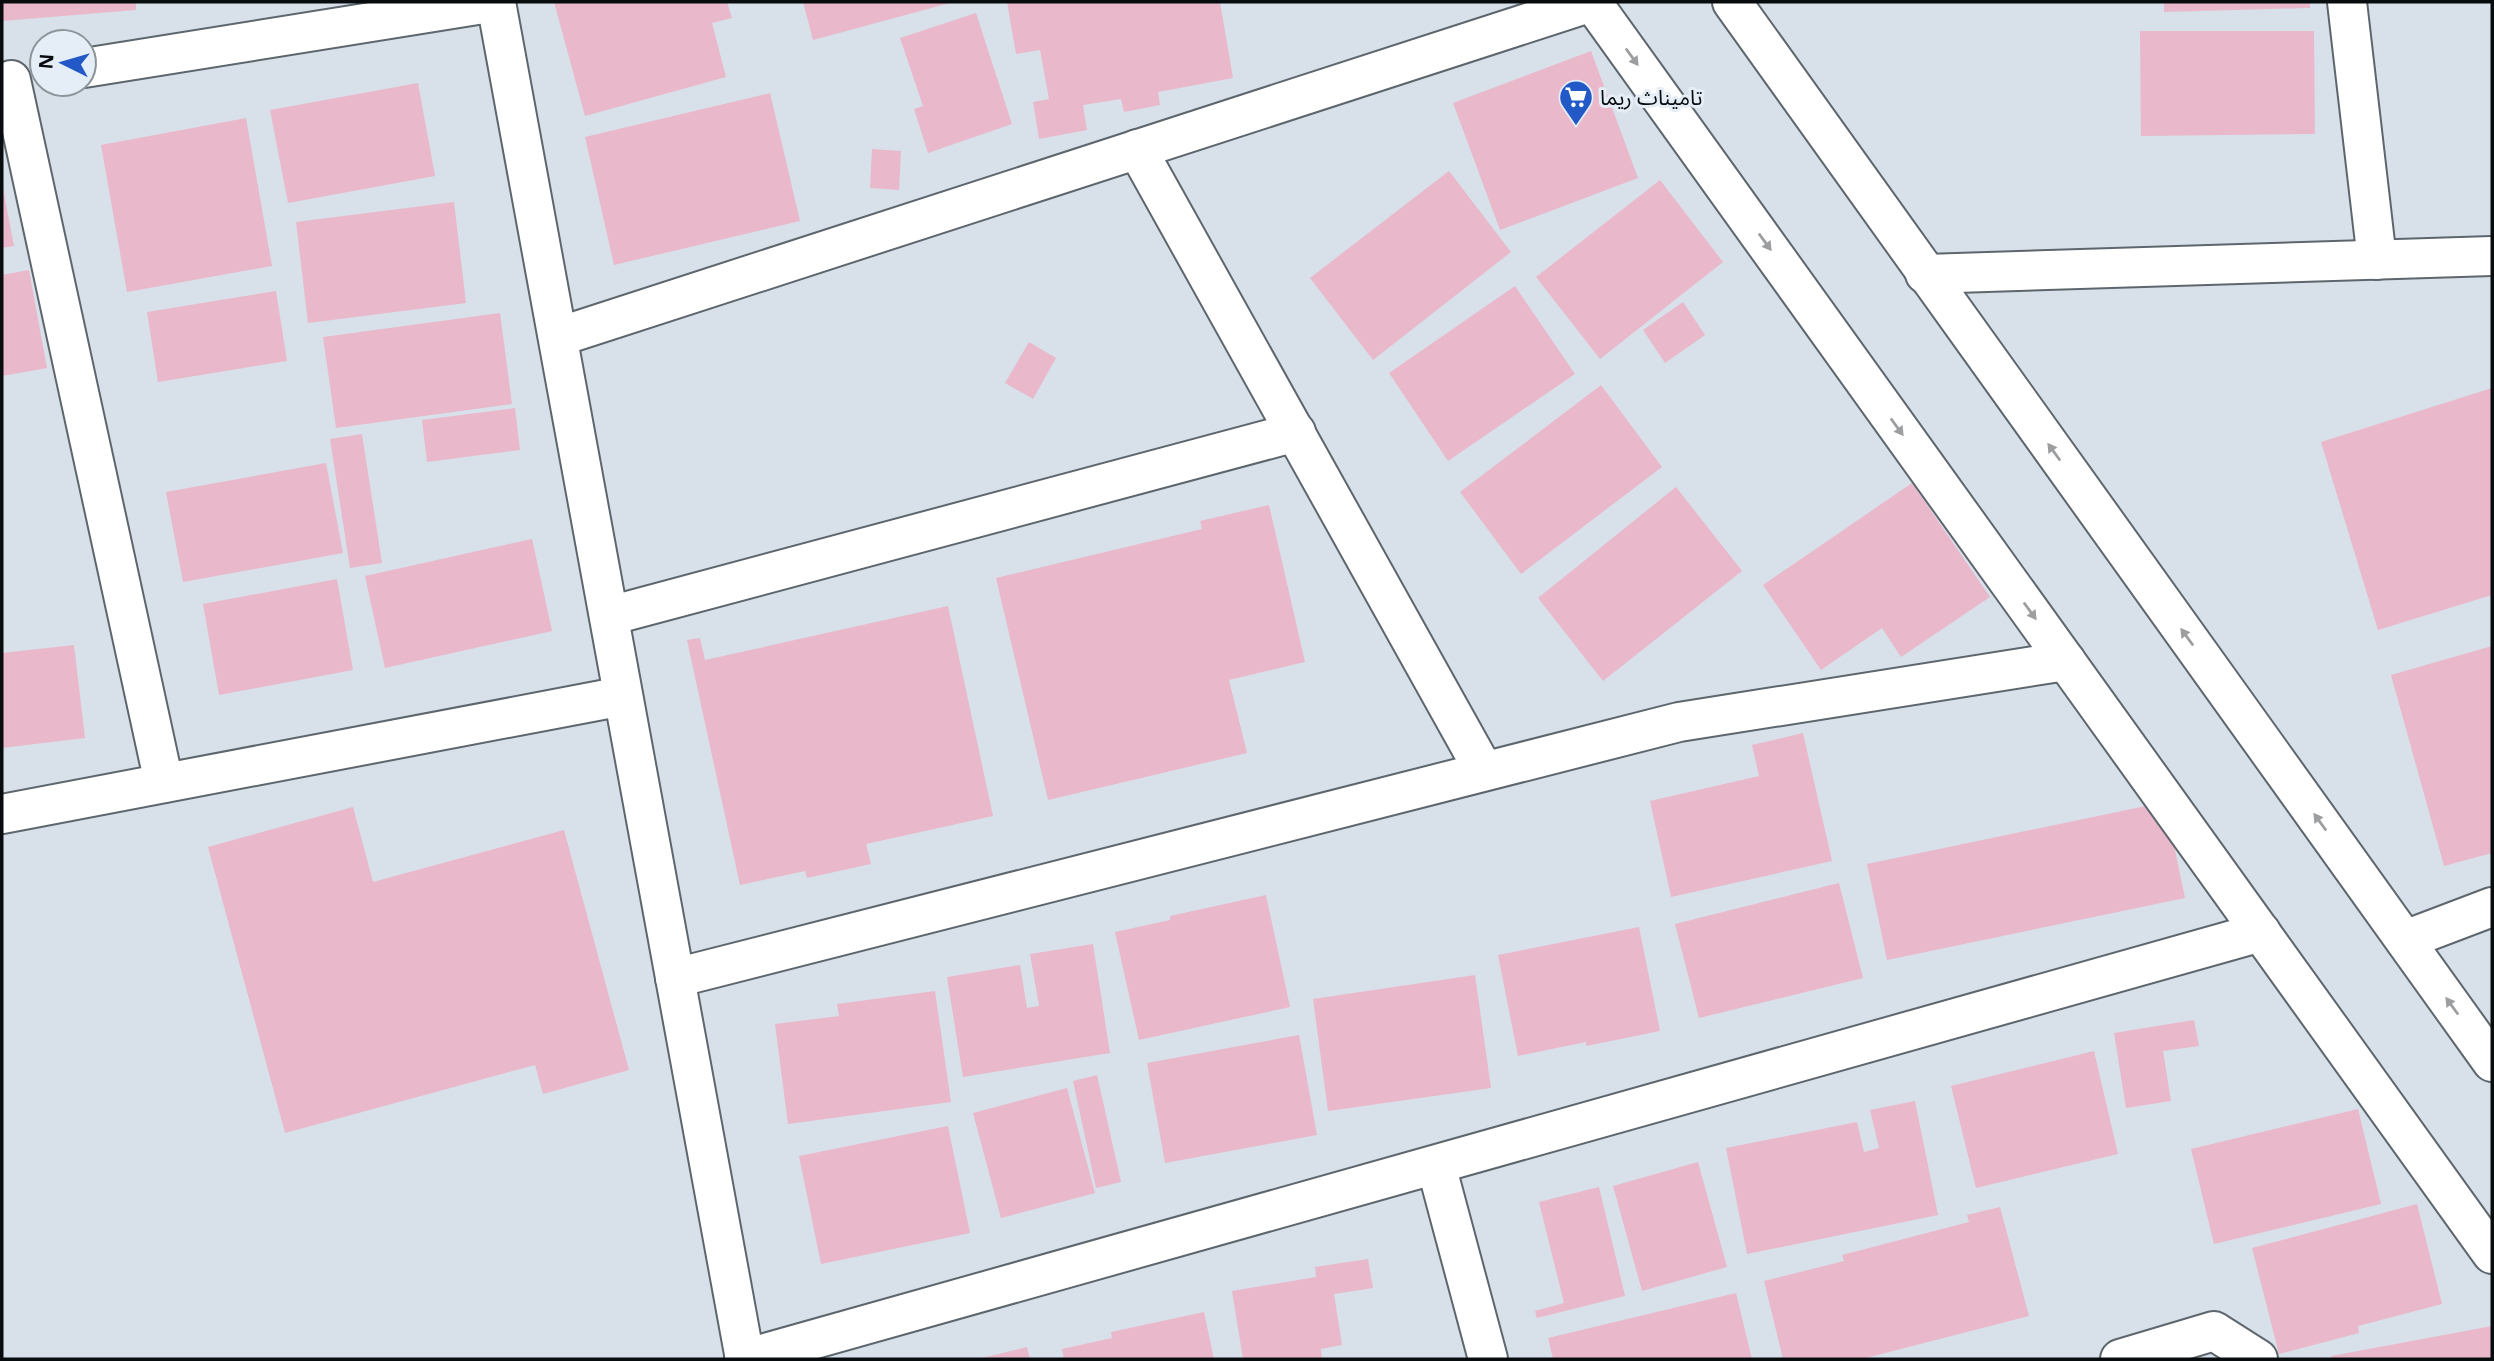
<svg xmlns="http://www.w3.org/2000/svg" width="2494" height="1361" viewBox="0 0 2494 1361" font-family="'Noto Sans','Noto Sans Arabic',sans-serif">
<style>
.building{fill:#e9b8cb}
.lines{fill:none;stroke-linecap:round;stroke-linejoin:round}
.minor-casing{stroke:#5e666d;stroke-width:42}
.minor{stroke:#fff;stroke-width:38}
.oneway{fill:#9d9e9f}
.labels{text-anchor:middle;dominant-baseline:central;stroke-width:6;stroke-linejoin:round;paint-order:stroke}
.poi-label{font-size:21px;fill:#090c0f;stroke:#e5eef6;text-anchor:start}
</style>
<rect width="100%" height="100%" fill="#d8e1e9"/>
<g class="building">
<path d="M2 2H136V10L2 21Z"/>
<path d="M554 2H727L732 18 712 23 726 77 585 116Z"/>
<path d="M803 2H949L950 3 813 40Z"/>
<path d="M1007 2H1220L1233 78 1158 92 1160 105 1124 112 1121 99 1083 105 1087 130 1039 139 1033 102 1049 99 1040 50 1016 54Z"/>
<path d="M2164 2H2310V8L2164 12Z"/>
<path d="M976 13 1012 124 928 153 914 109 923 106 900 38Z"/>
<path d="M2140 31H2314L2315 134 2141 136Z"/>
<path d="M1591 51 1638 178 1500 230 1453 103Z"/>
<path d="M418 83 435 176 288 203 270 110Z"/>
<path d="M770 93 800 221 614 265 585 137Z"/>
<path d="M246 118 272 266 127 292 101 145Z"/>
<path d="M872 149 901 151 899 190 870 188Z"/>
<path d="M1449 171 1511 252 1373 360 1310 278Z"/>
<path d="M1660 180 1723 262 1600 359 1536 277Z"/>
<path d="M2 183 14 246 2 248Z"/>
<path d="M454 202 466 303 308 323 296 222Z"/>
<path d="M29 270 47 368 2 376V275Z"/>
<path d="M1515 286 1575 374 1448 461 1389 373Z"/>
<path d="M276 291 287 361 158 382 147 312Z"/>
<path d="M1683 302 1705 335 1665 363 1643 330Z"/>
<path d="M500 313 512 404 336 428 323 337Z"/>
<path d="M1029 342 1056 358 1033 399 1005 383Z"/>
<path d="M1601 385 1662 467 1521 574 1460 492Z"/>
<path d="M2492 388V595L2378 630 2321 442Z"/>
<path d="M515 408 520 450 427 462 422 420Z"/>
<path d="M362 434 382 563 350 568 330 439Z"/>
<path d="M326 463 343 553 183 582 166 492Z"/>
<path d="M1912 483 1990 597 1901 657 1882 628 1821 670 1763 585Z"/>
<path d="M1676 487 1742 571 1603 681 1538 598Z"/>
<path d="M1269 505 1305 662 1229 680 1247 753 1048 800 996 578 1202 529 1200 521Z"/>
<path d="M532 539 552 631 385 668 365 576Z"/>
<path d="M337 579 353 670 219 695 203 604Z"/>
<path d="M948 606 993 816 866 844 871 864 807 878 805 871 740 885 687 640 700 638 705 660Z"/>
<path d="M74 645 85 738 2 748V653Z"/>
<path d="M2492 646V853L2444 866 2391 675Z"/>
<path d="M1803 733 1832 861 1671 897 1650 801 1759 776 1752 745Z"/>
<path d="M2165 802 2185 898 1887 960 1867 864Z"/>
<path d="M353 807 373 882 564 830 629 1070 543 1094 535 1065 285 1133 208 847Z"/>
<path d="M1839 883 1863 978 1699 1018 1675 924Z"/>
<path d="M1266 895 1290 1007 1139 1040 1115 932 1170 920V916Z"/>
<path d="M1639 927 1660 1031 1586 1046V1042L1518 1056 1498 955Z"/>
<path d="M1093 944 1110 1053 963 1077 947 977 1020 965 1027 1008 1039 1006 1030 954Z"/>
<path d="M1475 975 1491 1088 1328 1111 1313 999Z"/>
<path d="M935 991 951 1102 788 1124 775 1024 839 1016 837 1004Z"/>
<path d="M2194 1020 2199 1046 2163 1051 2171 1101 2126 1108 2114 1033Z"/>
<path d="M1299 1035 1317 1135 1165 1163 1147 1063Z"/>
<path d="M2094 1051 2118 1154 1976 1188 1951 1086Z"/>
<path d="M1097 1075 1121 1182 1096 1188 1073 1081Z"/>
<path d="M1067 1088 1095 1193 1001 1218 973 1113Z"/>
<path d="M1915 1101 1938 1215 1747 1254 1726 1148 1857 1122 1864 1152 1879 1148 1870 1110Z"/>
<path d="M2358 1109 2381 1204 2214 1244 2191 1149Z"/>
<path d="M948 1126 970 1233 821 1264 799 1156Z"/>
<path d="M1698 1162 1727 1267 1642 1291 1613 1186Z"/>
<path d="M1599 1187 1625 1296 1537 1318 1535 1311 1564 1303 1539 1202Z"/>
<path d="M2417 1204 2442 1304 2358 1326 2359 1333 2279 1354 2252 1248Z"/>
<path d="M2000 1207 2029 1316 1862 1359H1783L1764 1281 1844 1261 1842 1255 1969 1222 1967 1215Z"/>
<path d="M1368 1259 1373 1288 1334 1294 1342 1345 1321 1349 1322 1359H1243L1232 1291 1316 1277 1315 1267Z"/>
<path d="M1736 1293 1752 1359H1553L1548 1338Z"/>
<path d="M1204 1312 1214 1359H1064L1062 1349 1112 1338 1111 1332Z"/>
<path d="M2492 1326V1359H2332L2331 1356Z"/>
<path d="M1027 1347 1030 1359H982V1358Z"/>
</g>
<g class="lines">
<g class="minor-casing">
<g id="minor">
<path d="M1592 2 2492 1254"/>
<path d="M1732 2 2492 1062"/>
<path d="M2347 2 2377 260"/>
<path d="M84 68 496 2 745 1359"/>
<path d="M11 80 164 783"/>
<path d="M1137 149 1484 771"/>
<path d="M1925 274 2492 256"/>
<path d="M558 337 1592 2"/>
<path d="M609 616 1296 432"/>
<path d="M2 814 623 696"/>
<path d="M2405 940 2492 907"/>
<path d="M675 978 1679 722 2066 661"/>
<path d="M1436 1165 1488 1359"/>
<path d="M744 1359 2261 932"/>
<path d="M2120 1359 2214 1331 2258 1359"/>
</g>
</g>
<use href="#minor" class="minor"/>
</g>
<defs><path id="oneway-solid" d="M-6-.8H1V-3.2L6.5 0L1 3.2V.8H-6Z" transform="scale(1.75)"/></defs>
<g class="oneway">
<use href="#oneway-solid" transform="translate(1632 57) rotate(54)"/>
<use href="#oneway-solid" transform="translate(1765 242) rotate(54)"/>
<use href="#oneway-solid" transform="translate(1897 427) rotate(54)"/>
<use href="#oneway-solid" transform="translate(2054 452) rotate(-126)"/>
<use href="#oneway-solid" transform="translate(2030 611) rotate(54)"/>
<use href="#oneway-solid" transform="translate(2187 637) rotate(-126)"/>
<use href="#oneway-solid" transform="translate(2320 822) rotate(-126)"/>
<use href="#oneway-solid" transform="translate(2452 1006) rotate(-126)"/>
</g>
<defs>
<g id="supermarket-pin" transform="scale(1.75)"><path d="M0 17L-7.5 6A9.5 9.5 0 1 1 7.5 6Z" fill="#2259c6" stroke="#e5eef6"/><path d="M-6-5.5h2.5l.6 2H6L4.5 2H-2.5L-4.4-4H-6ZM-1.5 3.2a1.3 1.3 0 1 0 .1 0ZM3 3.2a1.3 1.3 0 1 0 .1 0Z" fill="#fff"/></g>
</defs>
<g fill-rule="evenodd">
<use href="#supermarket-pin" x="1576" y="97"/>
</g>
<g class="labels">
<g class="poi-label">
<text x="1600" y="97">تاميناث ريما</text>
</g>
</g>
<rect width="2494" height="1361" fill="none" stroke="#090c0f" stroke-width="7"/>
<g transform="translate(63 63) rotate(275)"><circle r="33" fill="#e5eef6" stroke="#8d949a" stroke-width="2"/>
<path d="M0-5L12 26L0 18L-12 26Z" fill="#2259c6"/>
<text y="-10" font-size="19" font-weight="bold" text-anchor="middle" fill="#090c0f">N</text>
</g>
</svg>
